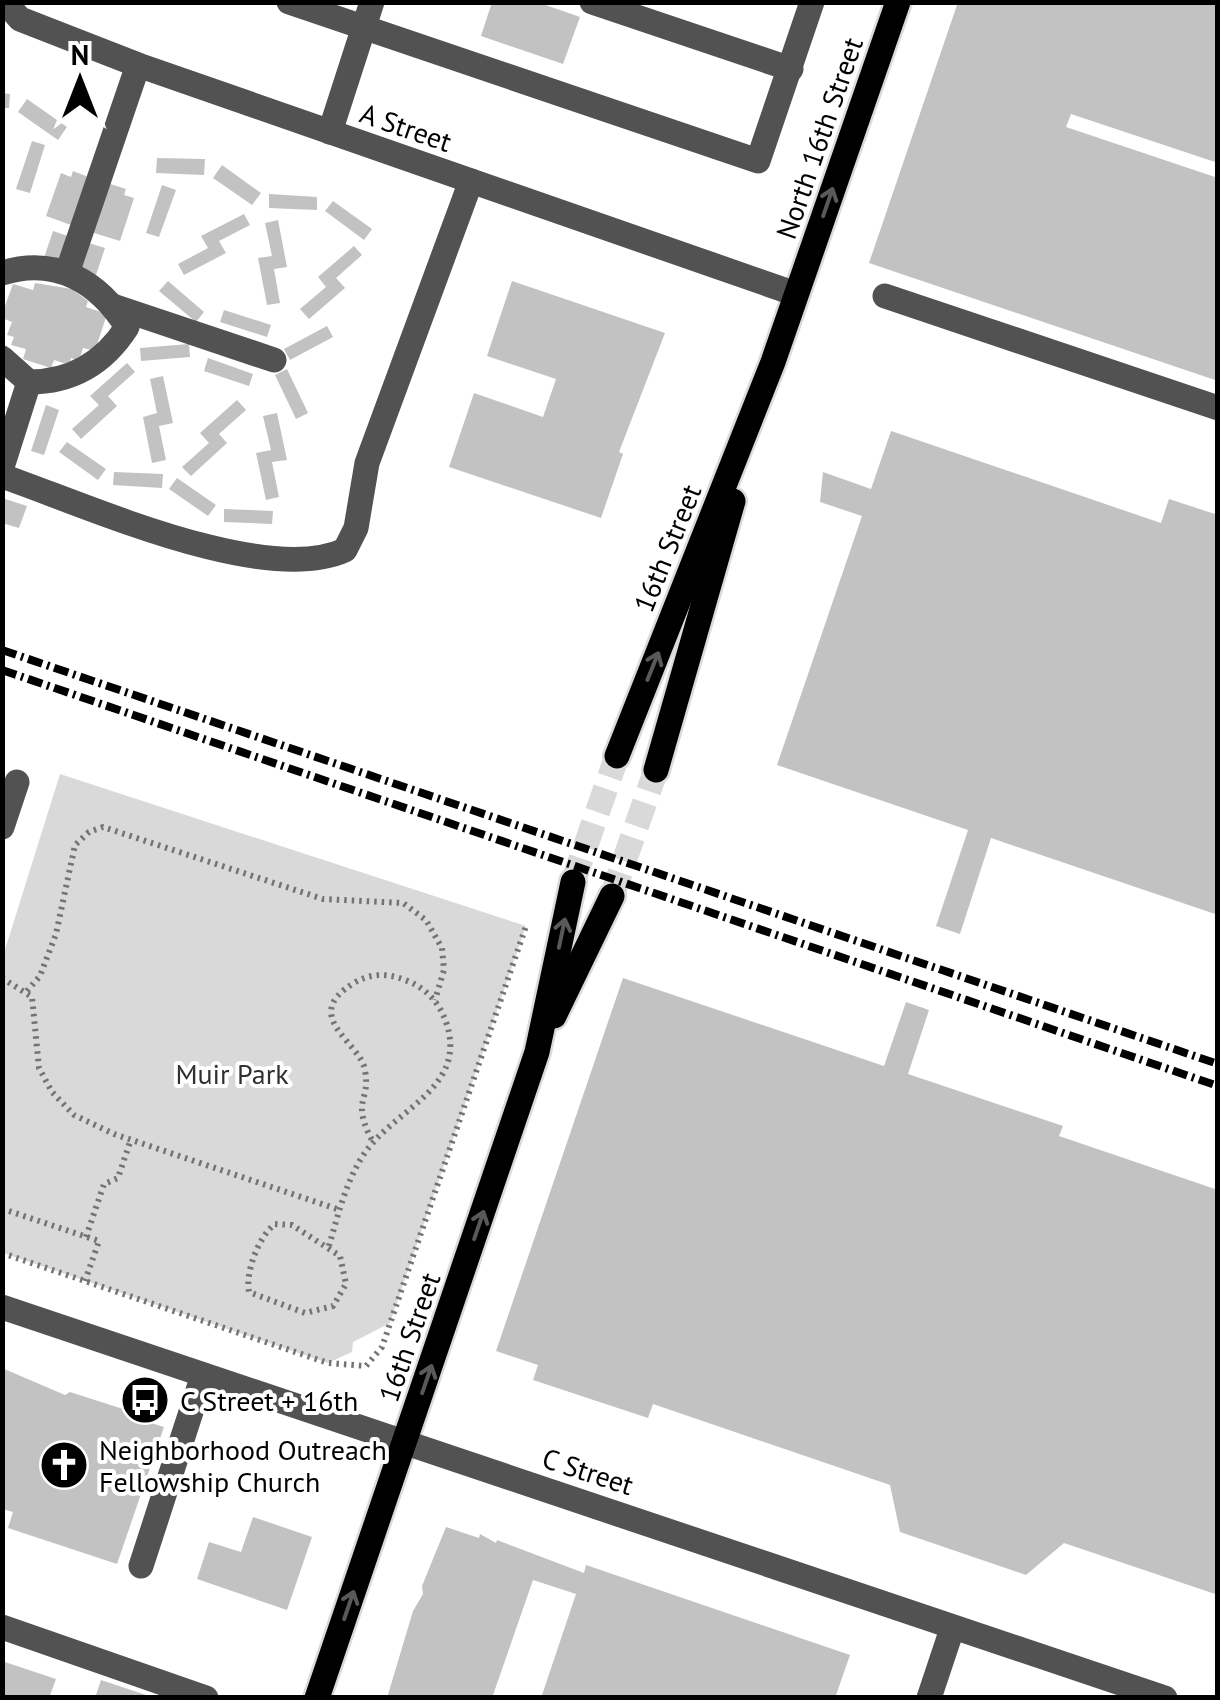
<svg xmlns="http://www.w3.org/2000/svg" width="1220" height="1700" viewBox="0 0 1220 1700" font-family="'PT Sans',sans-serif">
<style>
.green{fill:#d9d9d9}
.building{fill:#c2c2c2}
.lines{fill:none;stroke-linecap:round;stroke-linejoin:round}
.major-tunnel{stroke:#d9d9d9;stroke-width:25;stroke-dasharray:25 12;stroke-linecap:butt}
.major-casing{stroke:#dbdbdb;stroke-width:30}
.path{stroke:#747474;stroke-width:6;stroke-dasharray:2.5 5;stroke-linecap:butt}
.minor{stroke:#525252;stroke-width:25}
.major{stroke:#000;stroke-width:25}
.rail{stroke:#000;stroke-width:8;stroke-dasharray:15 5 2.5 5;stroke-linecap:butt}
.oneway{stroke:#595959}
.labels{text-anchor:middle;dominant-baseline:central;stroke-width:8;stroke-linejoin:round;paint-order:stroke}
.street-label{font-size:28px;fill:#000;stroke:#fff}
.park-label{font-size:28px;fill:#303030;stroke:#fff}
.poi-label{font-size:28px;fill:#000;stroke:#fff;text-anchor:start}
</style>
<rect width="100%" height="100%" fill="#fff"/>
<path class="green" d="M60 774 526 926 390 1323 353 1342 352 1352 328 1363 3 1253V956Z"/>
<g class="building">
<path d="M492 2H537L580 17 563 64 481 36Z"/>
<path d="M958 2H1218V163L1071 114 1066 127 1218 178V381L869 263Z"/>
<path d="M2 93 10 94 9 108H2Z"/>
<path d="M27 99 67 127 58 140 18 112Z"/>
<path d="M32 141 45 145 30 193 16 189Z"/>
<path d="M157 158 205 159 204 175 156 173Z"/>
<path d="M222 165 261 193 252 205 213 178Z"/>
<path d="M73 171 91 178 74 226 46 216 61 173 71 177Z"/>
<path d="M107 183 126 189 124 195 134 198 120 241 91 232Z"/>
<path d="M162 185 176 190 159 237 146 233Z"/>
<path d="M269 194 317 197V210L269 208Z"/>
<path d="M333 201 372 229 364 240 325 211Z"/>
<path d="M244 214 250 225 219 241 226 253 184 275 178 264 208 248 201 236Z"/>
<path d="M278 220 287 267 274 269 280 303 267 305 258 258 272 256 265 223Z"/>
<path d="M53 231 68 236 59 263 44 258Z"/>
<path d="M89 243 105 248 96 275 80 270Z"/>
<path d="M354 246 362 255 336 278 345 288 309 319 300 309 326 287 318 277Z"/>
<path d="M168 281 204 312 196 322 159 291Z"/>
<path d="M512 281 665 333 619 452 623 454 601 518 449 467 474 393 543 417 556 379 487 356Z"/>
<path d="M35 283 72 289 88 301 86 307 107 314 95 351 83 348 79 361 71 358 69 365 54 360 51 368 23 359 26 349 11 345 14 337 7 335 12 322 2 318V314L13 284 33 290Z"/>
<path d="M224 310 271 325 267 337 220 322Z"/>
<path d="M327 326 333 337 290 360 284 349Z"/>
<path d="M189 344 190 357 141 361 140 348Z"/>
<path d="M208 358 253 374 249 386 204 371Z"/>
<path d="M127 363 135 372 108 396 117 406 81 439 72 429 99 405 90 396Z"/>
<path d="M287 369 308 413 296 419 275 375Z"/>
<path d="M163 376 173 423 159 426 166 460 152 463 143 417 157 413 150 379Z"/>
<path d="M237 400 246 410 219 434 227 443 191 476 182 467 209 443 200 433Z"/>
<path d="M46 405 59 410 44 455 31 451Z"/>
<path d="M277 413 287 460 272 462 279 497 266 500 256 453 271 450 263 416Z"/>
<path d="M891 431 1161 523 1169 499 1218 515V915L991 838 960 934 936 926 968 830 777 765 862 516 820 502 823 472 871 489Z"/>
<path d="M67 442 106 469 98 480 59 452Z"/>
<path d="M114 472 163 474 162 488 113 485Z"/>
<path d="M177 478 216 505 208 516 169 489Z"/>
<path d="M2 498 27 506 19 528 2 523Z"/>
<path d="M224 509 273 511 272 524 224 522Z"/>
<path d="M623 978 884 1066 906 1002 929 1010 908 1074 1063 1126 1059 1136 1218 1190V1595L1064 1543 1026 1575 900 1532 890 1485 653 1404 648 1418 533 1380 538 1365 496 1351Z"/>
<path d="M2 1368 65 1395 70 1392 151 1418V1423L164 1427 117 1564 8 1528 13 1512 2 1509Z"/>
<path d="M253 1517 312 1537 287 1610 197 1579 209 1542 241 1552Z"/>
<path d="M446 1527 479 1538 480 1534 496 1543 497 1540 584 1573 586 1565 850 1655 835 1698H541L576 1594 533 1580 492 1698H387L413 1611 423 1594 422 1586Z"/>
<path d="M2 1661 56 1679 49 1698H2Z"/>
<path d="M101 1680 152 1697V1698H95Z"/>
</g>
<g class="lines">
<g class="major-tunnel">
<path d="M573 882 617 756"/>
<path d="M612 896 656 770"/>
</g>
<g class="major-casing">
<g id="major">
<path d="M617 756 773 362 898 2"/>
<path d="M656 770 733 501"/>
<path d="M554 1016 612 896"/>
<path d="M317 1698 537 1052 573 882"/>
</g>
</g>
<g class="path">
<path d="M2 978 32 997 39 1068 52 1092 74 1115 114 1134 340 1210"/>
<path d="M27 991 40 976 56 934 75 845 89 832 103 827 323 899 403 903 426 920 442 948 444 970 435 1000"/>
<path d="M9 1211 99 1241 85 1281"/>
<path d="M275 1224 292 1225 340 1256 346 1284 333 1306 305 1313 249 1292C245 1272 259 1236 275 1224Z"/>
<path d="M86 1237 104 1184 118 1178 131 1139"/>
<path d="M329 1246C338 1215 346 1181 364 1154 394 1109 469 1088 446 1022 439 1002 425 987 405 980 388 973 370 973 354 983 299 1016 360 1042 365 1070 371 1102 350 1100 373 1142"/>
<path d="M2 1253 328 1363 366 1366 382 1347 526 926"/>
</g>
<g class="minor">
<path d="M5 2 20 19 138 65 796 294"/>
<path d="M289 2 758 161 812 2"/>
<path d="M592 2 791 69"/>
<path d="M330 132 372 2"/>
<path d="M2 273C56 256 99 282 127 327 104 363 72 382 29 382L2 358"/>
<path d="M67 273 138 65"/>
<path d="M885 296 1218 408"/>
<path d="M113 306 274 360"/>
<path d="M2 467 29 382"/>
<path d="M2 476C86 505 265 587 345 550L356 528 367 463 471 181"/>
<path d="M2 827 17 782"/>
<path d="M2 1307 1165 1698"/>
<path d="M141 1566 203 1375"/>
<path d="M2 1627 206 1698"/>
<path d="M929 1698 952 1629"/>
</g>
<use href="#major" class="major"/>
<g class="rail">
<path d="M2 650 1218 1064"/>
<path d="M2 670 1218 1086"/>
</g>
</g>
<defs><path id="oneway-shaft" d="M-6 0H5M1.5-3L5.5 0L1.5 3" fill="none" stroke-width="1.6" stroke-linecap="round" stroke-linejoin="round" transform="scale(2.5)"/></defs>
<g class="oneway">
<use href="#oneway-shaft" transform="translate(828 202) rotate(-71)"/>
<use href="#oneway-shaft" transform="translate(653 666) rotate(-68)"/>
<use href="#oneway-shaft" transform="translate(562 933) rotate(-78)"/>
<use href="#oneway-shaft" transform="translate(479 1225) rotate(-71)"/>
<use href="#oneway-shaft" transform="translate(427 1379) rotate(-71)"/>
<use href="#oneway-shaft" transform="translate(349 1605) rotate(-71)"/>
</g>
<defs>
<g id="bus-disc" transform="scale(2.5)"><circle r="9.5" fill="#000" stroke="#fff"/><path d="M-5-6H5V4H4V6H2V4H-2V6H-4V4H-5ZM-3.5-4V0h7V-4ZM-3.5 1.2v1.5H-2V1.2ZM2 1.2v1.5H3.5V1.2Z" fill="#fff"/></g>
<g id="church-disc" transform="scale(2.5)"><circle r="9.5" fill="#000" stroke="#fff"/><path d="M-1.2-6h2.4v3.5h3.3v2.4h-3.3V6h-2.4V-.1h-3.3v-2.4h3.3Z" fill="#fff"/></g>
</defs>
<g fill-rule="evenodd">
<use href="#bus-disc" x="145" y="1400"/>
<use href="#church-disc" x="64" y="1465"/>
</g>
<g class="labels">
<g class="street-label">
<text transform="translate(406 127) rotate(19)">A Street</text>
<text transform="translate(819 138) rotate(-71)">North 16th Street</text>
<text transform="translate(667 548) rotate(-68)">16th Street</text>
<text transform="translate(409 1337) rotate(-71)">16th Street</text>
<text transform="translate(588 1471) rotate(18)">C Street</text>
</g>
<g class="park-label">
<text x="232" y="1073">Muir Park</text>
</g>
<g class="poi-label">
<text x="180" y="1400">C Street + 16th</text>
<text x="99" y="1449">Neighborhood Outreach<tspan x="99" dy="32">Fellowship Church</tspan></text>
</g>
</g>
<rect width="1220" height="1700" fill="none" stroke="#000000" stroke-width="10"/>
<g transform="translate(80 80)" stroke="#ffffff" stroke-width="8" paint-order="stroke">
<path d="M0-8L18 38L0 25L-18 38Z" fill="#000000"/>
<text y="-15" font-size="28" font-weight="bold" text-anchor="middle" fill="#000000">N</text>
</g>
</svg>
